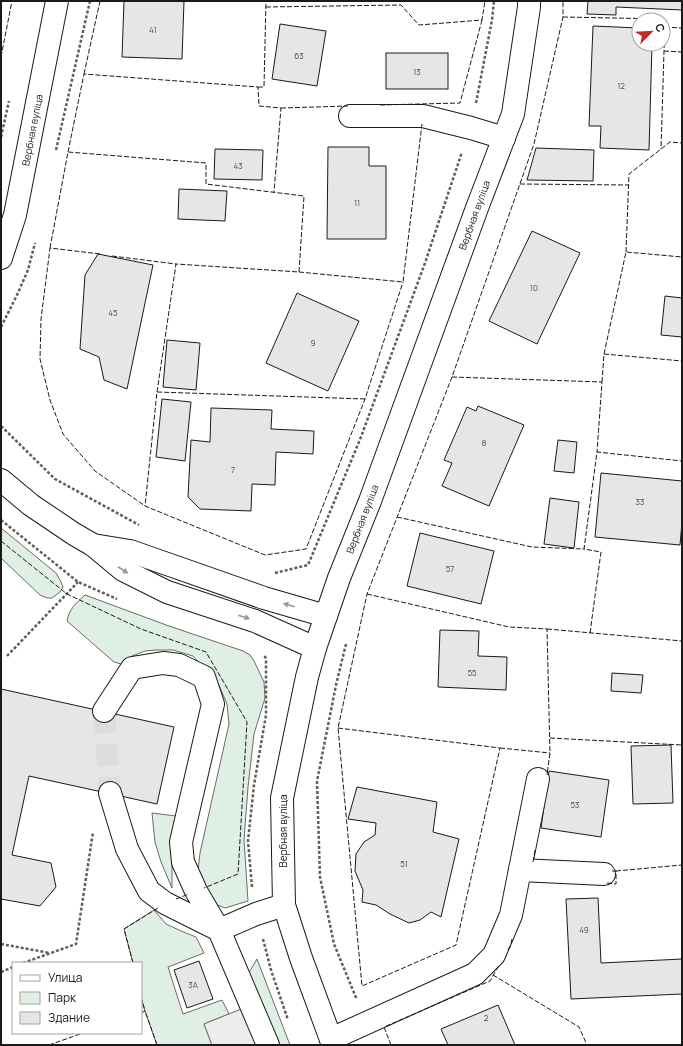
<svg xmlns="http://www.w3.org/2000/svg" width="683" height="1046" viewBox="0 0 683 1046" font-family="Manrope,sans-serif">
<style>
.green{fill:#e0efe3;stroke:#6a6a6a}
.parking{fill:#ededed;stroke:#6a6a6a}
.building{fill:#e6e6e6;stroke:#1a1a1a}
.lines{fill:none;stroke-linecap:round;stroke-linejoin:round}
.minor-tunnel{stroke:#ddd;stroke-width:22;stroke-dasharray:22 11;stroke-linecap:butt}
.minor-casing{stroke:#1a1a1a;stroke-width:24}
.path{stroke:#5f5f5f;stroke-width:2.5;stroke-dasharray:3 2;stroke-linecap:butt}
.minor{stroke:#fff;stroke-width:22}
.fence{stroke:#1a1a1a;stroke-width:1;stroke-dasharray:5 2;stroke-linecap:butt}
.oneway{fill:#989898}
.labels{text-anchor:middle;dominant-baseline:central;stroke-width:3;stroke-linejoin:round;paint-order:stroke}
.number-label{font-size:8px;fill:#4d4d4d}
.street-label{font-size:10px;fill:#1a1a1a;stroke:#fff}
</style>
<rect width="100%" height="100%" fill="#fff"/>
<g class="green">
<path d="M1 528 56 573 61 582 63 587 60 592 52 598H47L40 595 1 558Z"/>
<path d="M85 595 169 626 243 651 250 655 254 661 264 682 265 698 254 734 248 787 244 840 248 901 225 908 212 903 198 871 200 853 229 724 227 704 218 683 193 656 173 650H156L145 651 132 656 121 664 114 662 67 621C69 609 76 603 85 595Z"/>
<path d="M152 813 176 816 172 859V888L161 862 155 842Z"/>
<path d="M154 910 166 924 181 931 196 937 204 953 168 967 183 1014 222 1000 229 1014 204 1024 212 1045H157L145 1011 141 997V963H133L124 929Z"/>
<path d="M257 959 290 1045H275L247 976Z"/>
</g>
<path class="parking" d="M251 1005 268 1045H212L204 1024Z"/>
<g class="building">
<path d="M124 1H184L182 59 122 57Z"/>
<path d="M588 1H682V10L616 7V15L587 14Z"/>
<path d="M280 24 326 31 317 86 272 79Z"/>
<path d="M593 26 639 28V44H652L649 150 600 148 601 126H589Z"/>
<rect x="386" y="53" width="62" height="36"/>
<path d="M328 147H369V166H386V239H327Z"/>
<path d="M536 148 594 150 593 181 527 180Z"/>
<path d="M215 149 263 150 262 180 214 179Z"/>
<path d="M179 189 227 191 225 221 178 219Z"/>
<path d="M532 231 580 253 537 344 489 321Z"/>
<path d="M98 254 153 265 127 389 104 380 99 357 80 349 85 275Z"/>
<path d="M297 293 359 321 328 391 266 363Z"/>
<path d="M665 296 682 298V337L661 335Z"/>
<path d="M167 340 200 343 196 390 163 387Z"/>
<path d="M162 399 191 402 185 461 156 457Z"/>
<path d="M478 406 524 425 489 506 442 486 452 463 444 460 467 407 476 411Z"/>
<path d="M211 408 272 410 271 429 314 431 313 454 276 452 275 485 252 484 251 511 200 509 188 497 191 440 210 442Z"/>
<path d="M558 440 577 442 574 473 554 471Z"/>
<path d="M601 473 682 481V522L680 545 595 537Z"/>
<path d="M550 498 579 502 574 548 544 544Z"/>
<path d="M420 533 494 551 481 604 407 586Z"/>
<path d="M440 630 479 631 478 656 507 657 506 690 438 687Z"/>
<path d="M612 673 643 675 641 693 611 691Z"/>
<path d="M1 689 174 727 157 804 29 776 12 855 51 863 56 887 40 906 1 899Z"/>
<path d="M671 745 673 803 633 804 631 746Z"/>
<path d="M549 771 609 780 601 837 541 828Z"/>
<path d="M357 787 437 802 433 832 459 839 441 917 431 912 420 920 409 923 390 914 376 905 362 902 363 890 355 871 356 854 364 842 375 835 376 823 348 819Z"/>
<path d="M598 898 601 963 682 959V994L571 999 566 899Z"/>
<path d="M199 961 213 999 187 1008 174 970Z"/>
<path d="M498 1005 515 1045H448L441 1029Z"/>
</g>
<g class="lines">
<path class="minor-tunnel" d="M104 711 110 793"/>
<g class="minor-casing">
<g id="minor">
<path d="M350 116H423L471 128 504 138"/>
<path d="M1 258 15 215 57 1"/>
<path d="M1 480 31 505 74 534 93 545 123 570 167 592 255 621 315 648"/>
<path d="M93 545 130 551 264 598 326 616"/>
<path d="M104 711 132 668 163 663 179 665 204 677 213 704 181 842 183 862 196 891 219 930 165 903 149 891 127 849 110 793"/>
<path d="M520 870 604 874"/>
<path d="M331 1039 475 974 494 955 511 915 538 779"/>
<path d="M268 1045 219 930 256 914 284 905"/>
<path d="M333 1045 301 958 284 905 282 798 307 677 315 648 339 578 370 501 477 208 513 114 529 7V1"/>
</g>
</g>
<g class="path">
<path d="M476 103 492 20 494 1"/>
<path d="M1 137 9 101"/>
<path d="M56 150 90 1"/>
<path d="M1 327 17 295 28 270 35 243"/>
<path d="M1 426 55 479 139 525"/>
<path d="M1 520 78 582 117 599"/>
<path d="M275 573 308 565 361 437 425 263 462 152"/>
<path d="M346 644 336 685 317 781 320 877 334 944 357 1000"/>
<path d="M7 656 78 582"/>
<path d="M252 887 248 841 254 785 266 715V659L264 654"/>
<path d="M263 939 271 970 288 1020"/>
<path d="M1 944 50 953"/>
<path d="M23 963 76 944 93 832"/>
<path d="M1 972 13 967"/>
</g>
<use href="#minor" class="minor"/>
<g class="fence">
<path d="M266 7 401 5 419 25 482 20 485 1"/>
<path d="M563 17 665 19 661 149"/>
<path d="M665 27 682 28"/>
<path d="M664 51 682 52"/>
<path d="M1 57 12 1"/>
<path d="M84 74 100 1"/>
<path d="M258 87H264L266 1"/>
<path d="M380 105 460 103 482 20"/>
<path d="M281 108 348 106"/>
<path d="M68 152 84 74 258 87 259 106 281 108 274 192"/>
<path d="M520 184 628 185"/>
<path d="M50 248 68 152 206 163V184L304 196 299 272 176 264"/>
<path d="M626 252 629 174 670 142 682 143"/>
<path d="M100 254 50 248 41 319 40 359 50 400 63 434 95 471 145 506"/>
<path d="M112 256 176 264 157 392"/>
<path d="M299 272 403 282 422 124"/>
<path d="M604 354 626 252 682 257"/>
<path d="M452 377 602 382 597 452"/>
<path d="M602 382 604 354 682 361"/>
<path d="M365 399 157 392 145 506 265 555 306 549 365 399 403 282"/>
<path d="M397 517 532 547 584 549"/>
<path d="M1 541 67 594 141 629 206 652 247 722 238 874 204 888"/>
<path d="M367 594 509 627 547 629 550 753 547 775"/>
<path d="M547 629 682 641"/>
<path d="M590 633 601 552 584 549 597 452 682 461"/>
<path d="M338 728 500 748 456 945 362 986 338 728 367 594 452 377 534 144 563 17V1"/>
<path d="M550 738 682 745"/>
<path d="M500 748 550 753"/>
<path d="M533 862 535 850"/>
<path d="M616 871 682 865"/>
<path d="M607 883 616 884V871H611"/>
<path d="M176 899 189 894"/>
<path d="M508 950 511 944 512 939"/>
<path d="M133 963 124 929 158 908"/>
<path d="M493 975 579 1027 587 1045"/>
<path d="M141 997 145 1011"/>
<path d="M141 1013 145 1011 157 1045"/>
<path d="M49 1045 83 1033"/>
<path d="M391 1045 384 1027 490 981 499 965"/>
</g>
</g>
<defs><path id="oneway-solid" d="M-6-.8H1V-3.2L6.5 0L1 3.2V.8H-6Z"/></defs>
<g class="oneway">
<use href="#oneway-solid" transform="translate(123 570) rotate(33)"/>
<use href="#oneway-solid" transform="translate(289 605) rotate(-164)"/>
<use href="#oneway-solid" transform="translate(244 617) rotate(18)"/>
</g>
<g class="labels">
<g class="number-label">
<text x="153" y="29">41</text>
<text x="299" y="55">63</text>
<text x="417" y="71">13</text>
<text x="621" y="85">12</text>
<text x="238" y="165">43</text>
<text x="357" y="202">11</text>
<text x="534" y="287">10</text>
<text x="113" y="312">45</text>
<text x="313" y="342">9</text>
<text x="484" y="442">8</text>
<text x="233" y="469">7</text>
<text x="640" y="501">33</text>
<text x="450" y="568">57</text>
<text x="472" y="672">55</text>
<text x="575" y="804">53</text>
<text x="404" y="863">51</text>
<text x="584" y="929">49</text>
<text x="193" y="984">3А</text>
<text x="486" y="1017">2</text>
</g>
<g class="street-label">
<text transform="translate(32 130) rotate(-79)">Вербная вуліца</text>
<text transform="translate(474 215) rotate(-70)">Вербная вуліца</text>
<text transform="translate(362 519) rotate(-69)">Вербная вуліца</text>
<text transform="translate(283 831) rotate(-90)">Вербная вуліца</text>
</g>
</g>
<rect width="683" height="1046" fill="none" stroke="#1a1a1a" stroke-width="4"/>
<rect x="12" y="962" width="130" height="72" fill="#ffffff" stroke="#a3a3a3"/>
<rect x="20" y="975" width="20" height="6" fill="#ffffff" stroke="#a3a3a3"/>
<text x="48" y="982" font-size="12" fill="#1a1a1a">Улица</text>
<rect x="20" y="992" width="20" height="12" fill="#e0efe3" stroke="#a3a3a3"/>
<text x="48" y="1002" font-size="12" fill="#1a1a1a">Парк</text>
<rect x="20" y="1012" width="20" height="12" fill="#e6e6e6" stroke="#a3a3a3"/>
<text x="48" y="1022" font-size="12" fill="#1a1a1a">Здание</text>
<g transform="translate(651 32) rotate(66)"><circle r="19" fill="#ffffff" stroke="#a3a3a3"/>
<path d="M0-3L7 15L0 10L-7 15Z" fill="#c62828"/>
<text y="-6" font-size="11" font-weight="bold" text-anchor="middle" fill="#1a1a1a">С</text>
</g>
</svg>
